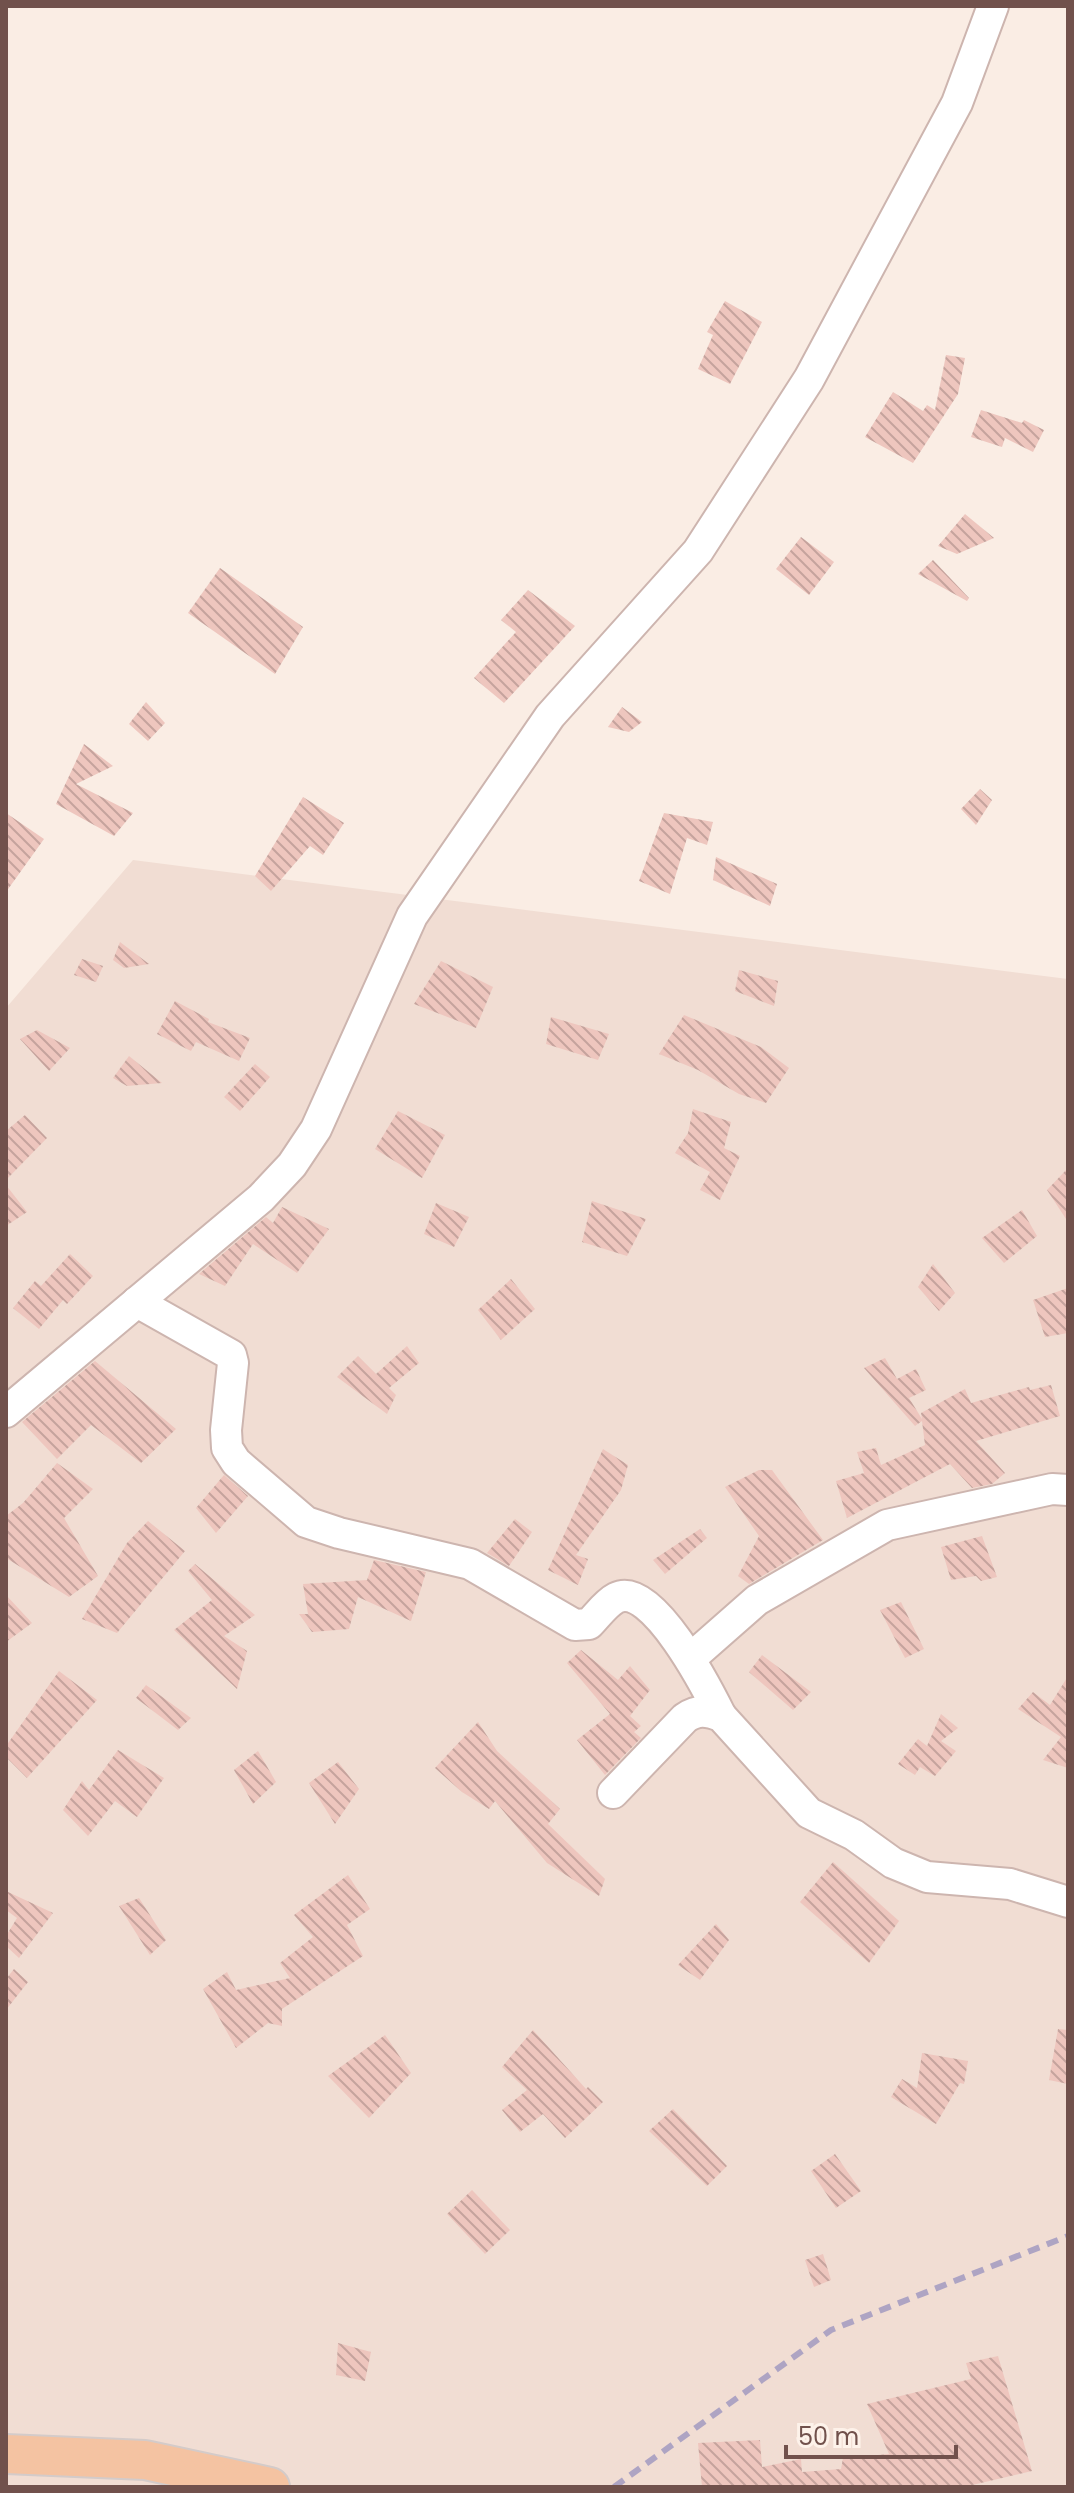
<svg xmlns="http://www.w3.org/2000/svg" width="1074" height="2493" viewBox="0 0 1074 2493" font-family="Poppins,sans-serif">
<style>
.residential{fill:#f1ddd3}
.building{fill:url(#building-back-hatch)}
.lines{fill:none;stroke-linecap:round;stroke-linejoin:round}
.minor-casing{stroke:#cdb5af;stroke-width:34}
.major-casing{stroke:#d4cbc9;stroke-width:42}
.minor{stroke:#fff;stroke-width:30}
.major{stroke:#f4c3a2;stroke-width:38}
.rail{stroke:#aea4c3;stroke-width:6;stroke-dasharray:12 8;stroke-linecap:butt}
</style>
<defs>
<pattern id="building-back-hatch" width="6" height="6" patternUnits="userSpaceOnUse" patternTransform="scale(2)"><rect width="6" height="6" fill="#eec6be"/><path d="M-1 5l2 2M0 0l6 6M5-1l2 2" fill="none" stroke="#c5a39d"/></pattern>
</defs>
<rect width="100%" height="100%" fill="#faede4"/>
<path class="residential" d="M133 860 1068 979V2487H6V1008Z"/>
<g class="building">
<path d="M725 301 762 322 730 384 698 369 713 335 707 332Z"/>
<path d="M946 355 965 358 958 394 913 463 865 437 893 392 923 411 927 405 935 410Z"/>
<path d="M981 410 1022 423 1024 420 1044 430 1033 452 1005 438 1002 447 971 437Z"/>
<path d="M965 514 994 538 957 554 938 546Z"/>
<path d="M801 537 834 562 809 595 776 569Z"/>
<path d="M933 560 969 598 967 601 918 574Z"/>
<path d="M220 568 303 627 275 674 188 613Z"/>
<path d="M528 590 575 626 504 703 474 678 516 632 501 620Z"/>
<path d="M146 702 165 723 148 741 129 724Z"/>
<path d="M622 707 642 722 629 732 608 727Z"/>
<path d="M84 744 113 766 76 784 133 813 114 836 56 804Z"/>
<path d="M980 789 992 800 976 825 961 809Z"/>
<path d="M303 797 344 823 323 855 310 846 271 891 255 876Z"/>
<path d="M6 813 44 839 6 892Z"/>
<path d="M664 813 713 822 707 845 687 838 670 894 639 881Z"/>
<path d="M716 857 777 884 770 906 713 880Z"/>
<path d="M120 942 149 964 124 968 113 960Z"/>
<path d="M82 959 103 966 96 982 74 975Z"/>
<path d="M441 961 493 987 476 1028 414 1004Z"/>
<path d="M739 970 778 981 774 1006 735 991Z"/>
<path d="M175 1001 209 1019 208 1022 250 1038 239 1061 196 1042 191 1051 157 1034Z"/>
<path d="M684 1015 761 1047 789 1068 766 1103 739 1094 698 1070 659 1054Z"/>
<path d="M551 1017 609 1034 598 1060 546 1044Z"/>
<path d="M37 1030 70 1048 49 1071 20 1039Z"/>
<path d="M129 1056 162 1083 127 1086 113 1078Z"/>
<path d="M255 1064 270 1077 240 1111 224 1097Z"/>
<path d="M693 1109 731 1122 724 1148 740 1156 720 1200 700 1190 710 1172 675 1153 688 1133Z"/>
<path d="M398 1111 445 1135 422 1178 375 1149Z"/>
<path d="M25 1115 47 1138 6 1180V1131Z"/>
<path d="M1068 1168V1222L1047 1190Z"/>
<path d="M6 1185 27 1212 6 1226Z"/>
<path d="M592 1201 646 1219 627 1256 582 1242Z"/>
<path d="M436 1203 469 1217 454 1247 424 1234Z"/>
<path d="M282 1207 329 1229 297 1273 253 1244 225 1286 199 1274 266 1217 273 1223Z"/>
<path d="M1022 1210 1037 1236 1004 1263 982 1238Z"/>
<path d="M70 1254 93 1276 67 1304 63 1300 39 1329 13 1308 35 1281 41 1286Z"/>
<path d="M933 1264 955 1293 939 1311 918 1287Z"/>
<path d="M511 1279 535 1309 501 1340 478 1310Z"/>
<path d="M1068 1288V1333L1045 1337 1033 1300Z"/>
<path d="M407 1346 419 1363 389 1388 396 1395 387 1414 337 1377 358 1356 376 1374Z"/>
<path d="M885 1358 897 1379 916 1369 926 1390 909 1398 922 1419 921 1413 965 1389 971 1403 1029 1387 1030 1390 1051 1385 1060 1416 976 1441 1005 1473 992 1484 972 1488 950 1464 847 1518 836 1481 864 1473 857 1452 876 1448 881 1465 925 1445 922 1421 915 1426 864 1368Z"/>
<path d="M95 1361 176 1429 141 1463 91 1425 57 1459 22 1422Z"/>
<path d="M603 1449 628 1465 621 1490 576 1555 588 1559 578 1585 548 1570Z"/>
<path d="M57 1463 93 1489 64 1518 98 1576 69 1597 6 1558V1516L23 1503Z"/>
<path d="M759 1470H772L823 1540 749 1584 738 1576 759 1536 725 1487Z"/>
<path d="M224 1475 248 1496 216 1533 196 1508Z"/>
<path d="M515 1519 532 1532 509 1566 487 1553Z"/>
<path d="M148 1521 185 1551 117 1633 82 1619 127 1543Z"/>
<path d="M700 1529 707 1538 665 1574 653 1560Z"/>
<path d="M982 1536 997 1577 981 1581 976 1576 951 1580 941 1547Z"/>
<path d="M374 1560 426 1572 411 1621 358 1597 349 1629 312 1632 299 1614H308L303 1584 367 1580Z"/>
<path d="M195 1564 255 1615 224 1636 247 1651 237 1689 174 1630 212 1600 188 1571Z"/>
<path d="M6 1595 32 1623 6 1642Z"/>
<path d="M901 1602 924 1649 905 1658 880 1610Z"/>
<path d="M581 1650 618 1680 630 1666 650 1690 630 1716 641 1726 634 1732 641 1738 605 1775 577 1740 610 1714 567 1663Z"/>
<path d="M762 1655 811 1692 793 1710 749 1672Z"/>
<path d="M59 1671 97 1700 27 1778 6 1757V1746Z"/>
<path d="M1068 1676V1768L1043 1760 1061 1737 1018 1709 1033 1692 1050 1705Z"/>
<path d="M146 1685 191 1718 178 1730 136 1698Z"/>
<path d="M941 1714 958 1728 941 1741 956 1751 935 1776 920 1767 915 1775 898 1764 918 1739 927 1746Z"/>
<path d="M478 1722 497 1751 560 1809 548 1824 605 1879 599 1896 547 1863 495 1801 489 1809 462 1792 435 1768Z"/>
<path d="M118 1750 164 1778 137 1817 115 1801 88 1836 63 1810 82 1781 89 1790Z"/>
<path d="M258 1751 276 1782 253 1804 234 1770Z"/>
<path d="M338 1762 359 1789 335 1824 309 1783Z"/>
<path d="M833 1862 899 1921 869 1963 800 1902Z"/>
<path d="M348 1875 370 1909 347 1925 363 1956 282 2009V2026L268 2023 236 2048 203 1989 227 1972 236 1990 290 1978 280 1963 313 1937 294 1915Z"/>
<path d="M6 1891 53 1913 19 1958 6 1946V1936L17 1918 6 1910Z"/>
<path d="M139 1898 166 1940 150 1955 119 1906Z"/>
<path d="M716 1924 729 1940 700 1980 678 1965Z"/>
<path d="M14 1969 28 1982 6 2010V1979Z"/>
<path d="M1058 2029 1068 2030V2084L1049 2080Z"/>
<path d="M533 2030 586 2089 588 2087 603 2102 565 2138 543 2114 520 2132 502 2110 527 2090 502 2067Z"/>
<path d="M385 2035 411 2073 369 2118 328 2076Z"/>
<path d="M922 2053 968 2061 964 2084 960 2083 936 2124 891 2097 902 2079 917 2088Z"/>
<path d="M673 2109 727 2166 707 2186 649 2131Z"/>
<path d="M835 2154 861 2191 836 2208 811 2171Z"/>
<path d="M472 2190 510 2230 485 2254 447 2214Z"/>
<path d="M823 2254 831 2280 814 2287 805 2260Z"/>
<path d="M338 2343 371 2352 365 2381 336 2375Z"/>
<path d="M998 2356 1032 2471 964 2487H702L698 2443 760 2440 762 2467 801 2459 802 2472 841 2469 843 2458 889 2454 867 2404 971 2379 966 2363Z"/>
</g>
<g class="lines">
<g class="minor-casing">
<g id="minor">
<path d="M137 1302 231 1355 233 1363 226 1430 227 1448 236 1462 306 1522 339 1533 470 1564 575 1625 589 1624C597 1616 606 1603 616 1598 652 1579 709 1692 721 1716"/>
<path d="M6 1412 261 1198 292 1165 316 1129 412 916 550 716 698 551 809 379 957 103 993 6"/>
<path d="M691 1658 757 1600 887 1525 1052 1489 1068 1490"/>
<path d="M613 1793 685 1718C698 1709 707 1711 721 1716L809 1813 854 1835 893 1863 927 1877 1010 1884 1068 1902"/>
</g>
</g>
<g class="major-casing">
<path id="major" d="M6 2454 145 2460 270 2487"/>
</g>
<use href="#minor" class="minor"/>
<use href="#major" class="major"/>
<path class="rail" d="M614 2487 831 2330 1068 2236"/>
</g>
<rect width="1074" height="2493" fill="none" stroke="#71514c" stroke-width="16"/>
<path d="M786 2445v12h170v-12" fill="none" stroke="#71514c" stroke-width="4"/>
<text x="798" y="2445" font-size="24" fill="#71514c" stroke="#fdf2ea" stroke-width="6" paint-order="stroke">50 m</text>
</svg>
